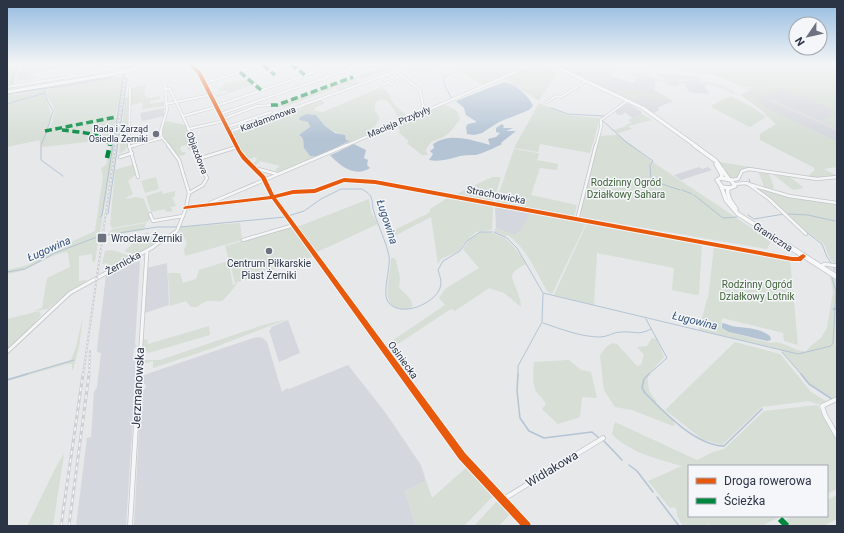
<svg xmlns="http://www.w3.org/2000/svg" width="844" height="533" viewBox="0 0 844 533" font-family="Roboto,sans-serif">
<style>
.built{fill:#d4d7dd}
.green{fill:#d6ded6;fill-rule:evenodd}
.water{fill:#b4c4d5}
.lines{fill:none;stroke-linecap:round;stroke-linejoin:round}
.stream-far1{stroke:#b4c4d5;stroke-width:1}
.stream{stroke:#b4c4d5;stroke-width:1.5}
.canal{stroke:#b4c4d5;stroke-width:2.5}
.taxiway{fill:#dadcde;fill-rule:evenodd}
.minor-far3-casing{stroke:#c4c6c8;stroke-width:3}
.minor-far2-casing{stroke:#c4c6c8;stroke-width:4}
.minor-far1-casing{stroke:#c4c6c8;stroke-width:4.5}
.minor-casing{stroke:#c4c6c8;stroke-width:5.5}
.major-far2-casing{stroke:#c2c5c8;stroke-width:4}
.major-far1-casing{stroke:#c2c5c8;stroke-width:5}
.major-casing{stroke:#c2c5c8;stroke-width:6}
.highway-casing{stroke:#b8bbbf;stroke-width:4}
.minor-far3{stroke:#f5f6f7;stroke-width:2}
.minor-far2{stroke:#f5f6f7;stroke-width:2.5}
.minor-far1{stroke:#f5f6f7;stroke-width:3}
.minor{stroke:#f5f6f7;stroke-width:4}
.major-far2{stroke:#f8f8f8;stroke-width:3}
.major-far1{stroke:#f8f8f8;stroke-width:3.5}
.major{stroke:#f8f8f8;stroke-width:4.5}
.highway{stroke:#f8f8f8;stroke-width:3}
.rail-far1-casing{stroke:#cecfd2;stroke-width:2}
.rail-casing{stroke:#cecfd2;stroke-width:3}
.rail-far1{stroke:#f4f6f9;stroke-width:1;stroke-dasharray:2;stroke-linecap:butt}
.rail{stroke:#f4f6f9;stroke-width:1.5;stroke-dasharray:4;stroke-linecap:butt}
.highway-bridge-casing{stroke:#b8bbbf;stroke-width:4;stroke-linecap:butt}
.highway-bridge{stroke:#f8f8f8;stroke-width:3}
.quiet-far2{stroke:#00873e;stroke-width:3.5;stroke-dasharray:7 3.5;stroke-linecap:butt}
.quiet-far1{stroke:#00873e;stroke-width:4.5;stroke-dasharray:8 4.5;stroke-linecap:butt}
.quiet{stroke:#00873e;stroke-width:6;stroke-dasharray:14 6;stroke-linecap:butt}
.cycleway-casing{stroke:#f4f6f9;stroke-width:2}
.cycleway{fill:#e8590c;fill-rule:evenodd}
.poi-dot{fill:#6c737f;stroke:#f4f6f9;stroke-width:1.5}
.labels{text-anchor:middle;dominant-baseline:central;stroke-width:3;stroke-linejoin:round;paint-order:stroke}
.far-street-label{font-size:9px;fill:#2b3445;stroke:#f4f6f9}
.far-poi-label{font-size:9px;fill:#2b3445;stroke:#f4f6f9;text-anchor:end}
.park-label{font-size:10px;fill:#3f6138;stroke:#f4f6f9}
.street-label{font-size:10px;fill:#2b3445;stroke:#f4f6f9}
.poi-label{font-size:10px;fill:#2b3445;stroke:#f4f6f9;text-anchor:start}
.water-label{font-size:11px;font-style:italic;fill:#34527a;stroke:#f4f6f9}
.near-street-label{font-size:12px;fill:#2b3445;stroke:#f4f6f9}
</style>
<rect width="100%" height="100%" fill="#e6e8ea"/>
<g class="built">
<path d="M23 64H85L32 73 30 77H42L16 81Z"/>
<path d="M494 64H531L492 81 474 71Z"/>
<path d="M553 64H614L620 67 611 76 634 83 637 75 656 79 655 89H653L673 101 659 107 658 109 660 110 654 113 631 100Z"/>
<path d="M794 64H837V146L768 115 741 95 754 88 749 85Z"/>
<path d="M657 73 699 77 701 84H704L709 94 689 92 684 83 692 84 691 80 678 79 679 86 666 84 665 78 657 76Z"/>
<path d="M626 104H629L642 112 641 113 642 114 633 118 624 112 623 115H618L615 112Z"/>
<path d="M164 108V116L142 121 140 113Z"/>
<path d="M699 167 702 169 708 167 712 170 681 180 674 175Z"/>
<path d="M495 206 532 213 516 236 496 228Z"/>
<path d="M140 261 135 345H137L134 349 133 359 136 361 135 367 136 369 126 526H76L87 438 91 437 94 392 97 387 101 353 97 352 98 340 106 275 125 266Z"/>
<path d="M167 263 169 305 145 313 147 268Z"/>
<path d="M288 320 300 353 279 362 269 330 271 329V327Z"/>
<path d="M259 337 263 338 267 342 282 392 287 388 289 389 348 365 385 412 421 465 426 481 405 491 416 526H134L141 391 146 388 145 384 141 382 142 377 144 375 253 338Z"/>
</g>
<g class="green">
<path d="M20 64 13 85 7 87V65Z"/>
<path d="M389 64H444L423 73 422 70 415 72 402 65 361 79 358 77 360 74Z"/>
<path d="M494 64 495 65 474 70 492 81 483 85 460 71Z"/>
<path d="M536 64H542L558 71 539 101 503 78Z"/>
<path d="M637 64H794L745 88 715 75 677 70 673 66 665 65V69L644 66Z"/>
<path d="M797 64H837V128L821 121 837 112 804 96 801 98 780 89 764 97 747 89Z"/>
<path d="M120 68 118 76 102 79 119 77 124 78 117 133 95 262 92 261V254L79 256V281L85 280 86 281 68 292 48 309 33 311 42 308 47 278 70 267 68 253 66 252C45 256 28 272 7 274V270L28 265 54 250 95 231 103 176 101 168 106 165 111 144 114 140 123 80 116 114 114 118H116L114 137 111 142 103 138 105 137 102 136 101 138 104 140 42 147 39 140 7 147V105L23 99 7 104V96L45 90C43 101 59 117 46 131L113 118 49 130C52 123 56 111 52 104 49 100 47 96 47 90L61 87 7 95V93L114 75 115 76 119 74 117 70 14 88 7 89V87Z"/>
<path d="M353 77 361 83 351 87 347 84 343 86 346 88 339 91 336 88 284 107 277 105Z"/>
<path d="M243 78 227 84 247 79 253 85 214 98 217 95 215 93 219 95 228 92 226 90 221 92 218 89 224 86 223 85Z"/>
<path d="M146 85 144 92 146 97 151 98 159 96 160 99 150 101V104L164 101V106L142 109 143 102 129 106 127 145 125 150 119 154 125 98 131 95V88Z"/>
<path d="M382 87C388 90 390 98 393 103 397 108 404 113 409 117L400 120C394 112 390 95 377 101L375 103V111L378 115 379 119 372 132 317 157 281 171 275 172 277 171 275 170 280 166 260 161 255 166 253 164 257 159 255 157 248 160 241 152 232 133 298 109H304L299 108 320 100 325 103 314 108 316 110H310L323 112ZM306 114 316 115C320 118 321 123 325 126 329 130 340 133 345 137L346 140 350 141C339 146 322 158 310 156L304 148C304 142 305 138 299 135L310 128 308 122 299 120Z"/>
<path d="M625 89 659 95 662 94 672 101 656 100 639 95 636 96 640 98 635 101 618 93Z"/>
<path d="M749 92 755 94 754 97 766 108 837 141 835 145 837 146V167L824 169 837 176 819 179 807 177 815 170 813 167 760 140V134L776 124 763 113 770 116 743 95Z"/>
<path d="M731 96 752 107 766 117 750 127 711 107 712 105Z"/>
<path d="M539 103 567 115 600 118 590 153 540 144 538 152 514 148Z"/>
<path d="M443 105H446L457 111 460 119C457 124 450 133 445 136 438 141 430 138 426 151L428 155H422L407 143 409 141 399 133 400 130 396 125Z"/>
<path d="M642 114 652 120 628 126 632 129 618 133 614 130 627 126 626 125 632 123 628 120Z"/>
<path d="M166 121 186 125 194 146 193 148 189 151 187 145 181 146 180 149 182 152H186L184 155 179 156C170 146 156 135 166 121Z"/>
<path d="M618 135 651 161 771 241 767 249 580 217 581 214 579 213 599 136Z"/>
<path d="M514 149 538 153 539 154 537 160 558 164 557 170 540 168 531 195 577 205 574 217 496 202Z"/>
<path d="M715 159 719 162 805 176 749 168 741 170 736 179 728 176 725 168Z"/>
<path d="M134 164 135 175 128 181 133 194 126 198 127 199 136 197 144 199 151 219 147 222 112 228 110 225 115 170Z"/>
<path d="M759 173 769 174 774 187 772 189 764 187Z"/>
<path d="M774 175 790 177 804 188 793 190Z"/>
<path d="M156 177 159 189 145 193 141 181Z"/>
<path d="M492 177H501L493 202 454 195Z"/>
<path d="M752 186 788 197 837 204V273L826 266H829V268L835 271 836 267 829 257 824 244 806 231 769 197Z"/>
<path d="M162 191V194L175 191V196L171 199H173L176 206 170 207 173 211 166 212 165 209 151 212 146 196Z"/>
<path d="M449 197 493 206 492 230 476 232 466 241 459 251 441 259 438 264 431 217 391 238 386 234 425 215 430 212V209Z"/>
<path d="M369 199 371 212 378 224 315 253 297 227Z"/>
<path d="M532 213 586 223 552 294 547 291C536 271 527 249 508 235L505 236 495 232V228L516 235Z"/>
<path d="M146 223 144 230 107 236 112 229Z"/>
<path d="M240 223 242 240 185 256 184 249 187 243 181 232 178 230 180 227Z"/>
<path d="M587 223 702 244 699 294 696 295 672 290 674 268 597 253 594 305 554 295Z"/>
<path d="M293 227 315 256 235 283 225 246Z"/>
<path d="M147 232 158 242 135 255 124 251Z"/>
<path d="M481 232C505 231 515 247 526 264 522 266 512 271 512 276 512 282 521 296 521 307L504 293 489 288 455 311 451 309 387 351 383 347 445 305 439 298 445 289 479 268 463 249 470 239Z"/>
<path d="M714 246 790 260 798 345 784 341 783 333 722 318 721 327 729 332 770 343C782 339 794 352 806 351L812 345 821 338 827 328 833 292 830 276 837 281V397L833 398 810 384 781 350 699 330 707 299H708Z"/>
<path d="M112 250 133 257 107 271 108 263 102 264 105 251Z"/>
<path d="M391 258H394L396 260 400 278 399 288C405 294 414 299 412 308 375 315 391 279 391 258Z"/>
<path d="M228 261 233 285 238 283C233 288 228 296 223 300 219 303 213 300 208 301 203 302 200 305 197 307H191L186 301 170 306 168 273H180L183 283 196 279 199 270Z"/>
<path d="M39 311 41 315 30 328 7 350V319Z"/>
<path d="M83 316 79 347 73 370H72V364H67L7 381V379L71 360 76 347Z"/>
<path d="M288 319 210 349 153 368V361L143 364 144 360H160L263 325Z"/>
<path d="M209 326 210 335 148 353 143 349V340L147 339 148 344Z"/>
<path d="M652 338 657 339 664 357 648 375C647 387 649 393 657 402L655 404 672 418 675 425 673 426 632 410 615 407 604 390 600 356 605 348 612 343 617 344 637 366 641 365 644 355 637 347 647 346Z"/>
<path d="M735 342 780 354 811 392 826 401 817 404 809 401 762 407 722 445 702 439 665 410Z"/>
<path d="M569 360 581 370 591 372 597 398 582 397 580 417 558 424 542 409 546 404C544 399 541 398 538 394 531 385 534 372 534 362Z"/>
<path d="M817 405 837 441V489L827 494V466H689V516H782L761 526H710L708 524 705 526H683L677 516V511L675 507 670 508 648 481 682 466C658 459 630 453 612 434L615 422 697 460 713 452 724 449 764 411Z"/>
<path d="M64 454 53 526H27L57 465Z"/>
<path d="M467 467 494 495 464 526H416L405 491 426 481 432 498Z"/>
<path d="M837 495V519L823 526H789L783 521 793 516H827V500Z"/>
<path d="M499 499 511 513 499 526H474Z"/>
</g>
<g class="water">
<path d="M504 82C516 84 528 95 533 106L529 110 499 122 482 133 474 135 467 134 466 127 468 124 477 122 466 115 464 108 456 101Z"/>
<path d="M307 114 316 115 325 126 335 133 345 135 346 140 350 141C338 145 323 158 310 156L304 148C303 142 305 138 299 135L310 127 308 122 299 120 300 117Z"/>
<path d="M502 124 504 126 503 128H513L506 131H516C515 132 502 142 501 143L502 144C497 147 481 154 476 155 470 155 465 155 460 156 450 159 440 162 429 160L433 154 430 151 434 148 433 144C451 132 471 140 490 145L488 139 496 137 500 133 496 132V128Z"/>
<path d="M354 144 366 150 364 158 368 160 367 165 370 168C355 178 340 166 330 155 333 155 349 146 354 144Z"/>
<path d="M722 323C728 324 733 327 738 327 749 328 761 329 770 336L771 340 767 341 729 332 722 328Z"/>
</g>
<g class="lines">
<g class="stream-far1">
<path d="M461 64 469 68 493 64"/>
<path d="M7 68 16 70 11 84"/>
<path d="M100 72 112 70"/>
<path d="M31 84 62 79"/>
<path d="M64 86 113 77"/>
<path d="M7 88 20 86"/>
<path d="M45 90 47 100 53 111 47 130"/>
<path d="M14 93 63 86"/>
<path d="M7 95 12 94"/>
<path d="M452 99 445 86 443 77 467 67"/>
<path d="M7 104 45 93"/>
<path d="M551 108 568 114 604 116"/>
<path d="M602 120 625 141 653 161 651 164"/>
<path d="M47 131 41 145V160L63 176"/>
<path d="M650 165 651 180 654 181"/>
<path d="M749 179 750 182"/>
<path d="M656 182 680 190"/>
<path d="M682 190 692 194"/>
<path d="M760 191 767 196"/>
<path d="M694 195 723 218 737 217"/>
<path d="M772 201 805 231 822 244 827 257 832 264"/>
<path d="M108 214 127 78"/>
<path d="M788 214 808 215 835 221"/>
<path d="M748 215 754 219 784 214"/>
<path d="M100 217 102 215 124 73"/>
<path d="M180 227 285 217 304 211 321 199 341 189H362C365 191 370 194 371 197 373 201 372 208 374 212 378 226 386 241 389 256 391 269 381 294 389 303 402 318 435 303 440 288 442 282 440 276 438 270L443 261 460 251 467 241 480 232H492"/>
<path d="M494 232 507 238 517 248 543 293 798 354 831 346 833 343 836 291 832 278"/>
<path d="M106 235 157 227H177"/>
<path d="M834 266V270"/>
<path d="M7 272 25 269 55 253 97 237"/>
<path d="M646 319 667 358 648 375"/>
<path d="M543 323C561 329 581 337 600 337 608 337 613 332 621 332 635 331 638 336 651 329"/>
<path d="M782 352 802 375"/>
<path d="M23 375 74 360"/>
<path d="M518 375V366L542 322 543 294"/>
</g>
<g class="stream">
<path d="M518 374 517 391 520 418 529 431 544 438 592 432 599 438"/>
<path d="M649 374 644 379 642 388 645 393C665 413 695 445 724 446L762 409"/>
<path d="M801 374 809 384 832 399"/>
<path d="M7 380 27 374"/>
<path d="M603 440 622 460"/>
<path d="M629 465 637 471 653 492"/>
<path d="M657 497 679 526"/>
</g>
<path class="canal" d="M834 309 837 308"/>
<g class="taxiway">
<path d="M635 70 650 73 652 74 650 75 636 72H635Z"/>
<path d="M630 73C640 73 652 78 663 80 687 83 717 77 736 93L733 94C713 81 692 85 669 83 656 81 643 78 630 75Z"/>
<path d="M657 74 698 79 700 80 698 81 658 76H657Z"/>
<path d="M769 99H771L837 128V131L769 101Z"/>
</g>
<g class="minor-far3-casing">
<g id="minor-far3">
<path d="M155 64 158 74 165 84 167 110 161 130V136L169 146"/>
<path d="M189 64 199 72 237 146"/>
<path d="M291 64 305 75"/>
<path d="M312 64 328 76"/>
<path d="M332 64 342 71"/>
<path d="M159 65 164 64"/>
<path d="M263 65 275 75"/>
<path d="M392 68 420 90 423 106 426 111"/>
<path d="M345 70 354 76 387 64"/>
<path d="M199 71 222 64"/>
<path d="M240 72 261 90"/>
<path d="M387 74 399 82"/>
<path d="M380 77 392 85"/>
<path d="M205 83 266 64"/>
<path d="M381 85 388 83"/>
<path d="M7 87 88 74 134 64"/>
<path d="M165 89H170L193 138 195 146"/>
<path d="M547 102 556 96 561 97 586 81"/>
<path d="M166 104 210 95"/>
<path d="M216 106 320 70"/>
<path d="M220 114 365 64"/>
<path d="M183 116 216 107"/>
<path d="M223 119 257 106 271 105"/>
<path d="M227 127 271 112"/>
<path d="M188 129 224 121"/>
<path d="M229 132 405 68 417 75"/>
<path d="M129 146 130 87"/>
<path d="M132 146 162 138"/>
<path d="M345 146 534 64"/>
<path d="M596 146 601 127V120L627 101"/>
</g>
</g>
<g class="minor-far2-casing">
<g id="minor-far2">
<path d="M129 145 138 177"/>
<path d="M236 145 244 158 263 177 273 197 310 248"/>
<path d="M129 147 136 145"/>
<path d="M120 157 132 153"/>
<path d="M198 159 237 147"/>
<path d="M254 168 277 174"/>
<path d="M731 180 738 179 742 171 749 169 817 179 837 177"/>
<path d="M747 183 769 199 806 234"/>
<path d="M735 184 745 183 789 196 837 203"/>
<path d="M189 193 203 185 207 178 198 161 195 145"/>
<path d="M210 203 347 145"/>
<path d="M186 208 268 198 293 192 315 191 344 180 375 182 733 248"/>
<path d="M150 214 153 221 183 216"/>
<path d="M577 220 596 145"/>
<path d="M243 240 294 225"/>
<path d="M151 248 177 231 186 208 189 193 179 160 168 145"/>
</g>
</g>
<g class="minor-far1-casing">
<g id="minor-far1">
<path d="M310 247 403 375"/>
<path d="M728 247 792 259H799L803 256"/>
<path d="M822 266 824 264 837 266"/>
<path d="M7 352 70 293 153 247"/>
<path d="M139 375 147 251"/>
</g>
</g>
<g class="minor-casing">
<g id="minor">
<path d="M402 374 462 456 527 526"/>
<path d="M837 399 822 406 825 415 837 436"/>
<path d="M502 500 603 438"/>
<path d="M130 526 139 374"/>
</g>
</g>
<g class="major-far2-casing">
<path id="major-far2" d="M550 64 643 108 696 146"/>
</g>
<g class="major-far1-casing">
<g id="major-far1">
<path d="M694 145 716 161 728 178"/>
<path d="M716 164 722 175 721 178"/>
<path d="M721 178 731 180 735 186 730 188 722 187 717 180Z"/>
<path d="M721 186 726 200 738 214 792 248"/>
<path d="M728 188C726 196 732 203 736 209"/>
</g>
</g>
<g class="major-casing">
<path id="major" d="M790 247 837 277"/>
</g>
<g class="highway-casing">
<path id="highway" d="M7 92 114 74"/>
</g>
<use href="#minor-far3" class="minor-far3"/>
<use href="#minor-far2" class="minor-far2"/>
<use href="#minor-far1" class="minor-far1"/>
<use href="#minor" class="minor"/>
<use href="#major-far2" class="major-far2"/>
<use href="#major-far1" class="major-far1"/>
<use href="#major" class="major"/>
<use href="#highway" class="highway"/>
<g class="rail-far1-casing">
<g id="rail-far1">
<path d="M83 375 127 64"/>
<path d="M89 375 90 351"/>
</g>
</g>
<g class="rail-casing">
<g id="rail">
<path d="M61 526 83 374"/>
<path d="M69 526 89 374"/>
</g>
</g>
<use href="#rail-far1" class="rail-far1"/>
<use href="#rail" class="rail"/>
<g class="highway-bridge-casing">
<path id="highway-bridge" d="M114 74 157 64"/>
</g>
<use href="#highway-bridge" class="highway-bridge"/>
<g class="quiet-far2">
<path d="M291 64 305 75"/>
<path d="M263 65 275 75"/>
<path d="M240 72 261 90"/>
<path d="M271 105H277L353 77"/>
<path d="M62 130C77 132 99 132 110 144V146"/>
<path d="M45 131 116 117"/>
</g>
<path class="quiet-far1" d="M107 158 110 145"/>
<path class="quiet" d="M780 519 787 526"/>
<g class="cycleway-casing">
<path id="cycleway" d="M187 64H191L201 72 241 151 246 157 265 176 274 195 293 190 314 189 344 178 375 180 792 257H798L803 254 806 256 801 261H792L375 184 344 182 315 193 293 194 276 198 465 453 530 523 531 526H521L459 459 272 199 184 209 183 208 184 207 186 206 270 196 261 178 242 159 237 151 197 73Z"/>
</g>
<use href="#cycleway" class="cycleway"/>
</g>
<linearGradient id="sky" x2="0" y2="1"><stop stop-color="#93bae0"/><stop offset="0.46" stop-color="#f4f5f6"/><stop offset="1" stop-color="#f4f5f6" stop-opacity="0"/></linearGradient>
<rect width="844" height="139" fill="url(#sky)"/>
<g class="poi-dot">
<circle cx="156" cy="134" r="4"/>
<rect x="97" y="233" width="10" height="10" rx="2"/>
<circle cx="269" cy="251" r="4"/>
</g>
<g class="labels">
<g class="far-street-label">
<text transform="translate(268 119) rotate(-20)">Kardamonowa</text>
<text transform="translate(399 122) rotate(-23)">Macieja Przybyły</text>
<text transform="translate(197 153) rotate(69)">Objazdowa</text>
</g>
<g class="far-poi-label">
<text x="148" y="129">Rada i Zarząd<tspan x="148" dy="10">Osiedla Żerniki</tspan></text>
</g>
<g class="park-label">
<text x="626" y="182">Rodzinny Ogród<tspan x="626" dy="12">Działkowy Sahara</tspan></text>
<text x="757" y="284">Rodzinny Ogród<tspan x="757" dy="12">Działkowy Lotnik</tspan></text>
</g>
<g class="street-label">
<text transform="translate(496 195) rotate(11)">Strachowicka</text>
<text transform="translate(773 237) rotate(33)">Graniczna</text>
<text transform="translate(123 263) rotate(-29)">Żernicka</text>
<text transform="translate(403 360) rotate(54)">Osiniecka</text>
</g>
<g class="poi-label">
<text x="111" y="238">Wrocław Żerniki</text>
<text x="269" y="263" text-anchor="middle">Centrum Piłkarskie<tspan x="269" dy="12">Piast Żerniki</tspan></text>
</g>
<g class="water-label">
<text transform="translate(387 222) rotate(72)">Ługowina</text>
<text transform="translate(49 249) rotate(-24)">Ługowina</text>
<text transform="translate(695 321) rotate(14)">Ługowina</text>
</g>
<g class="near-street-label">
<text transform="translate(138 388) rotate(-87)">Jerzmanowska</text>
<text transform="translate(552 469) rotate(-31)">Widłakowa</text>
</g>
</g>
<rect width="844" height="533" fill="none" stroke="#2b3445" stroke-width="16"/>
<rect x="688" y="465" width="140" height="52" fill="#f4f6f9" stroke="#a4a8b1"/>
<rect x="696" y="478" width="20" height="6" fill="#e8590c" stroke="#a4a8b1"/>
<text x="724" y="485" font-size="12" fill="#2b3445">Droga rowerowa</text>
<rect x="696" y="498" width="20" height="6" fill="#00873e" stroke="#a4a8b1"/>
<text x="724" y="505" font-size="12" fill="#2b3445">Ścieżka</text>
<g transform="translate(808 36) rotate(236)"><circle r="19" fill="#f4f6f9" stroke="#a4a8b1"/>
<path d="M0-3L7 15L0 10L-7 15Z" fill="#6c737f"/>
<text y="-6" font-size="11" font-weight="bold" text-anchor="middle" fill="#2b3445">N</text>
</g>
</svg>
